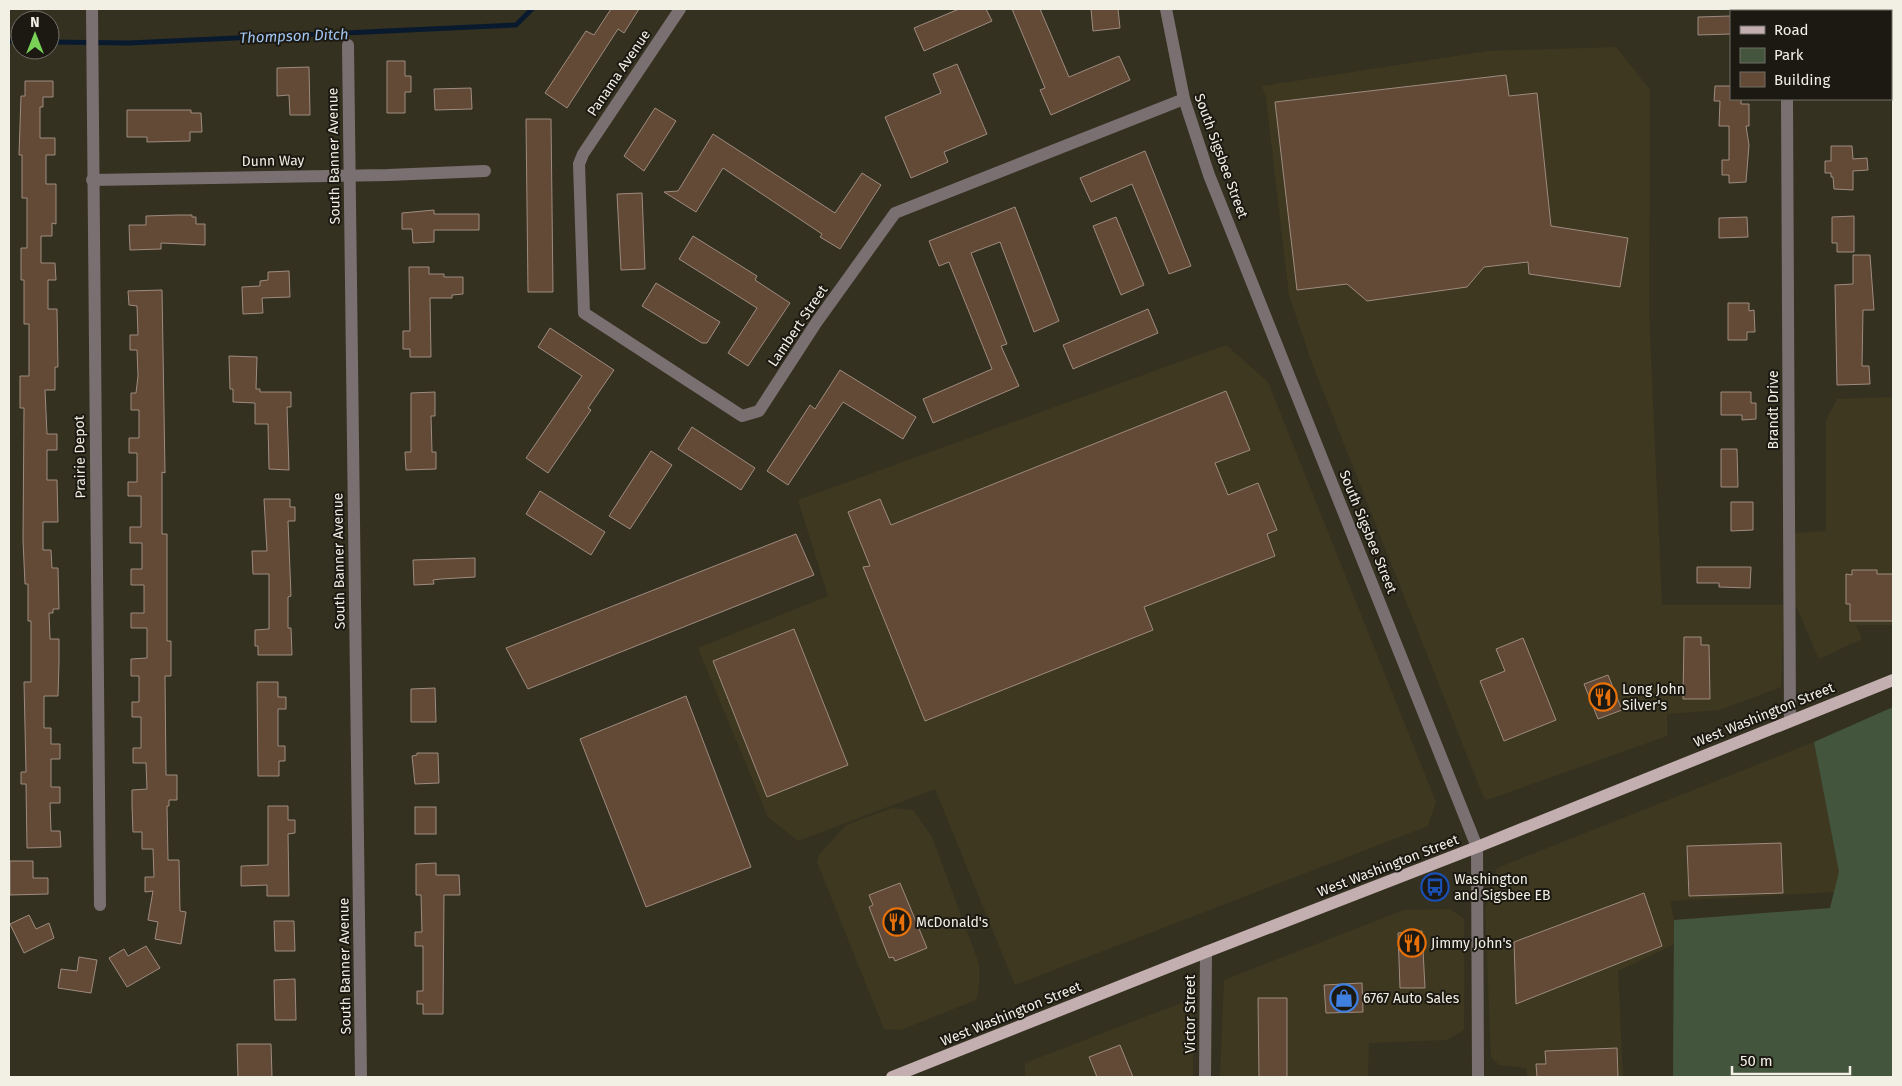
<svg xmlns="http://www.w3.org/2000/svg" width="1902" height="1086" viewBox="0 0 1902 1086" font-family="'Fira Sans',sans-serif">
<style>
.built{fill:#3e3820}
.green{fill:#43553c}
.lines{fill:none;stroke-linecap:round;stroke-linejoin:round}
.stream{stroke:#0a1a2e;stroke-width:5}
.building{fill:#634a37;stroke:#9e8b7f}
.minor{stroke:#7a7071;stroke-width:12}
.major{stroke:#c3aeb0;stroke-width:12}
.labels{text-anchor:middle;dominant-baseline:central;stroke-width:4;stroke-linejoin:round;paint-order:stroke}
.street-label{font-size:14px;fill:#f2f0e5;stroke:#1b1912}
.poi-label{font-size:14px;fill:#f2f0e5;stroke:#1b1912;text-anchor:start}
.water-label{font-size:15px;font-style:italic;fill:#a2c6f4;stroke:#1b1912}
</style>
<rect width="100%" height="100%" fill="#353120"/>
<g class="built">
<path d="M1616 47 1650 90 1649 312 1662 605H1784L1781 687 1720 710 1667 714V736L1487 800 1483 796 1312 363 1289 295 1266 98 1262 86 1488 51Z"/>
<path d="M1226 345 1268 382 1436 802 1428 826 1015 985 935 789 798 841 768 817 698 648 828 596 798 500Z"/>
<path d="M1892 397 1893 625H1856L1862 639 1819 659 1793 599 1792 533 1826 531V420L1837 399Z"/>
<path d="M1814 742 1847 874 1835 892 1670 901 1679 942 1618 971 1623 1077H1527L1526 1068 1499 1065 1491 1057 1485 910 1497 868Z"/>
<path d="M892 808 913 810 932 837 979 964V988L976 1000 901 1030 884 1029 817 862 819 855 846 825Z"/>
<path d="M1450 909 1464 919V1030L1447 1040 1369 1043 1368 1077H1220L1224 980 1404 910Z"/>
<path d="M1194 998 1193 1077H1025V1063Z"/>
</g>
<path class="green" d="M1893 707V1077H1673L1674 920 1830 908 1839 872 1814 742Z"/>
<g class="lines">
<g class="stream">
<path d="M9 41H20"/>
<path d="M50 42 129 43 516 25 532 9"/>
</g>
</g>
<g class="building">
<path d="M611 9H639L624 33 618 29 567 108 545 93 586 31 594 35Z"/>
<path d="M959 9H986L992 21 924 51 914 28Z"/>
<path d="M1012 9H1040L1069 77 1119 56 1130 80 1051 115 1040 90 1045 88Z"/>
<path d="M1091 9H1118L1120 28 1093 31Z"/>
<path d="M1731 16V34L1698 35V17Z"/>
<path d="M387 61H405V76H411V92H405V113H387Z"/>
<path d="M957 64 987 134 944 152 948 162 911 178 885 117 941 93 933 74Z"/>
<path d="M309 67 310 115H290L289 95 277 96V68Z"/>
<path d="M1506 75 1509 96 1537 93 1551 226 1628 238 1620 287 1529 274 1528 262 1484 267 1467 287 1367 301 1347 284 1297 290 1275 102Z"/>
<path d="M25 81H53V97H43V107H40V138H55V155H46V184H56V224L52 223V236H41V263H55L56 280H48V309H57L58 367H55V390H45L47 434H57V450H47V480H57L58 522H43V550H51L52 568H58L59 609H53V613H49L50 639H59V662L58 696H44V728H51V744H60V759H51V787H60V803H50L51 831H60L61 847 27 848 26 784H21V772H26L24 682H31V621H28V584H25L23 540 24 408H20V376H29V324H24V280H21V248H27V198H22V155H19L21 96H25Z"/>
<path d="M1715 86H1731V99H1741V104H1749V126H1746L1749 145 1746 182 1729 183V175H1722V160H1729V126H1719L1720 101H1714Z"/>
<path d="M471 88 472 109 435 110 434 89Z"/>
<path d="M655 108 676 121 644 171 624 156Z"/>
<path d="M127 110H191V113H201L202 132H190V141L147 142V137H127Z"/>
<path d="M526 119H551L553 292H528Z"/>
<path d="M713 134 835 213 862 173 881 185 840 249 820 237 822 234 723 168 696 212 664 192 678 191Z"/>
<path d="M1831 146H1852L1853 159 1867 158 1868 170 1853 171V190L1834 189 1833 177H1831V173H1825V161H1831Z"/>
<path d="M1145 151 1191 266 1169 274 1132 184 1091 202 1080 178Z"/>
<path d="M642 193 645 269 621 270 617 194Z"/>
<path d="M1015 207 1059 321 1034 332 1000 242 971 253 1007 344 1001 346 1019 386 933 423 923 399 992 369 949 262 939 266 929 241Z"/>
<path d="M434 210V214H479V230H434V242L413 243 412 229H402V213Z"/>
<path d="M177 215H192V217H196V224H205V245L161 243V249L130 250 129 225H146V216Z"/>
<path d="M1854 216V252H1837V243H1832V217Z"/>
<path d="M1116 217 1144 285 1121 295 1093 226Z"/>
<path d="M1747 217 1748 237 1719 238V218Z"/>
<path d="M693 236 757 276 755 280 790 303 748 366 728 353 757 308 679 259Z"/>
<path d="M1853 255H1870L1874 310H1863L1862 366H1869L1870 384 1837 385 1835 285 1853 284Z"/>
<path d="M409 267H429V274H444V277H463V294L452 295V298H430L431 357H410V349H403V331H410Z"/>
<path d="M289 271 290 297 262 298 263 313 243 314 242 287 260 286V281L268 280V272Z"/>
<path d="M656 283 720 322 707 343H702L642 306Z"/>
<path d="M162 290 165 473 162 472V534H167V641H171V676H165L166 775H177V800H169V806H167L168 860H179L180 911 186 912 181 944 155 939 158 922 148 920 153 891 145 892V877H154L153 849H142V832H133L132 806V790L147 789 146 763H133V748H141V717H132V702H139V676H131V659L147 658V628H131V613H144V585H131V569H142V543H130V527H141V496H128V482H137V453H129V438H139V410H131V393H136L138 376 137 350H130V335H138L137 306 129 305 128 291Z"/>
<path d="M1728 303H1749V311L1754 310 1755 332H1747V340H1728Z"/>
<path d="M1148 309 1158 333 1073 369 1063 345Z"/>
<path d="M550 328 614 370 588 408 591 410 548 473 526 458 582 376 538 347Z"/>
<path d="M229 356 257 357 256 389H260V392H291V407H287L289 470 269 469 268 424H255V403L233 402V389H230Z"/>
<path d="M840 370 916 417 903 439 843 402 788 485 767 471 810 405 815 409Z"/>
<path d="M1226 391 1250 450 1215 463 1228 495 1258 483 1277 530 1267 534 1275 556 1144 607 1153 630 925 721 863 567 870 566 848 512 880 499 891 525Z"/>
<path d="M435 392V416H431L432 452H436V469L406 470 405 452H411V393Z"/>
<path d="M1721 392H1751V403H1756V419L1742 420V415H1721Z"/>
<path d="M692 427 755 468 741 490 678 449Z"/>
<path d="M1721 449H1737L1738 487H1721Z"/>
<path d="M651 451 672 465 630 529 609 516Z"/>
<path d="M540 491 605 532 591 555 526 514Z"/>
<path d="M264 499H290V507H295V521H288L291 596 288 597V628H291L292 655H258V646H255V630L269 629V574H253L252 551H267Z"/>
<path d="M1731 502H1753V530L1731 531Z"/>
<path d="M796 534 814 575 528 689 506 648Z"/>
<path d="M475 558V577L441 579 433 580 434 584 414 585 413 560Z"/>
<path d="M1697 567H1751L1750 588 1719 587V583H1697Z"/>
<path d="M1852 570H1877V574H1893V621H1850V604H1846V574L1852 575Z"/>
<path d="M794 629 848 765 767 797 713 661Z"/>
<path d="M1684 637H1701V645H1709L1710 699H1683Z"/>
<path d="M1523 638 1556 720 1504 741 1480 681 1505 671 1496 649Z"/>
<path d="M1608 675 1622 710 1598 719 1584 684Z"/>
<path d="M257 682H278V697H286V709H278V746H285V761H279V776H258Z"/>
<path d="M435 688 436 722H411V689Z"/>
<path d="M686 696 751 867 646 907 580 739Z"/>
<path d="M417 753H438L439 783 415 784 412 756 417 755Z"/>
<path d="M268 806H288V820H295V833L288 834 289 896H267V885L241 886V866L268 865Z"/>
<rect x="415" y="807" width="21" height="27"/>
<path d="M1781 843 1783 893 1689 896 1687 846Z"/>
<path d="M10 861H33V878H48V894L10 895Z"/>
<path d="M436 863V875H459L460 895H444L443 1014H423V1004H417V991H423V946H415V932H422L421 895H416V864Z"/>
<path d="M900 883 927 948 895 961 893 957 889 958 869 907 873 905 869 895Z"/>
<path d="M1644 893 1662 946 1516 1004 1514 942Z"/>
<path d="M29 915 36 929 49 923 54 938 24 953 10 924Z"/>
<path d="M274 921H294L295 951H275Z"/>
<path d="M1422 931 1425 988H1400L1398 933Z"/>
<path d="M146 946 160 968 127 987 109 958 124 949 128 956Z"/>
<path d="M79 957 97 960 91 993 58 988 61 969 77 971Z"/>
<path d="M295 979 296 1020H275L274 980Z"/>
<path d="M1362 983 1363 1012 1326 1013 1324 985Z"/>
<path d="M1258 998H1287V1077H1259Z"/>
<path d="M237 1044H271L272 1077H238Z"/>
<path d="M1120 1045 1133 1077H1097L1089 1057Z"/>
<path d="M1617 1048 1618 1077H1537L1536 1064H1546L1545 1051Z"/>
</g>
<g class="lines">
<g class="minor">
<path d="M92 9 100 905"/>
<path d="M680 9 583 154 579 164 584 313 742 416 759 411 816 323 895 213 1184 99"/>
<path d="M1166 9 1184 99 1209 175 1477 847 1478 1077"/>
<path d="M1786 9V11"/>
<path d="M348 45 361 1077"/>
<path d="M1787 99 1790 720"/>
<path d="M92 180 388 175 485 171"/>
<path d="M1205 1077 1206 952"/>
</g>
<path class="major" d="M892 1077 1206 952 1477 847 1893 680"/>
</g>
<defs>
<g id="restaurant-ring" transform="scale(1.4375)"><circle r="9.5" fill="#1b1912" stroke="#e8710a" stroke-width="1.5"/><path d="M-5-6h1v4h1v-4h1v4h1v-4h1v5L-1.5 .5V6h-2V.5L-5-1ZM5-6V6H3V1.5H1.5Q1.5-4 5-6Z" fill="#e8710a"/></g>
<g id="bus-ring" transform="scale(1.4375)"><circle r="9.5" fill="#1b1912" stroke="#1a4fb4" stroke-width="1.5"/><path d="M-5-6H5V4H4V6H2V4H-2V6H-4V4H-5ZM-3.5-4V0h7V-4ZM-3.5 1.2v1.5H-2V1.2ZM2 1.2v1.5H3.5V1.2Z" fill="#1a4fb4"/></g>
<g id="shop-ring" transform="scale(1.4375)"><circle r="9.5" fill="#1b1912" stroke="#3f7fe0" stroke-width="1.5"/><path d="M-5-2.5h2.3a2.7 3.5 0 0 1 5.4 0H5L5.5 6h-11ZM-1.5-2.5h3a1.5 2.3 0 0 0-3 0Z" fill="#3f7fe0"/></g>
</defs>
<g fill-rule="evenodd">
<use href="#restaurant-ring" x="1603" y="697"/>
<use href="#bus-ring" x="1435" y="887"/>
<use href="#restaurant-ring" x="897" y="922"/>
<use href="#restaurant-ring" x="1412" y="943"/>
<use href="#shop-ring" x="1344" y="998"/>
</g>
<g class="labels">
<g class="street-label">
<text transform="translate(619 73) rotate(-56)">Panama Avenue</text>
<text transform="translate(334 156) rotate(-91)">South Banner Avenue</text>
<text transform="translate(1221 156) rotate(70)">South Sigsbee Street</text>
<text transform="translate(273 161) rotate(-1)">Dunn Way</text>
<text transform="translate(798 326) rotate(-56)">Lambert Street</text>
<text transform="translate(1773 410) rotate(-90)">Brandt Drive</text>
<text transform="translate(80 457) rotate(-91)">Prairie Depot</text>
<text transform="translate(1368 532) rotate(68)">South Sigsbee Street</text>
<text transform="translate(339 561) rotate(-91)">South Banner Avenue</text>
<text transform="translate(1764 715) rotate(-22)">West Washington Street</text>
<text transform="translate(1388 866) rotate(-21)">West Washington Street</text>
<text transform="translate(345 966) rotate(-91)">South Banner Avenue</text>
<text transform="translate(1011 1014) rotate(-22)">West Washington Street</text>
<text transform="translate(1190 1014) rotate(-90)">Victor Street</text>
</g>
<g class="poi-label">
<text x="1622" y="689">Long John<tspan x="1622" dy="16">Silver's</tspan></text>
<text x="1454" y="879">Washington<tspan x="1454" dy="16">and Sigsbee EB</tspan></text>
<text x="916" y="922">McDonald's</text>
<text x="1431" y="943">Jimmy John's</text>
<text x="1363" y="998">6767 Auto Sales</text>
</g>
<g class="water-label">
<text transform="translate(294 36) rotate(-2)">Thompson Ditch</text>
</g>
</g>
<rect width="1902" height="1086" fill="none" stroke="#f2f0e5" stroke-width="20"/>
<rect x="1730" y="10" width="162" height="90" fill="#1b1912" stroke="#716f66"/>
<rect x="1740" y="26" width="25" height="8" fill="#c3aeb0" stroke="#716f66"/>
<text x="1774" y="35" font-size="15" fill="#f2f0e5">Road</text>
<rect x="1740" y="48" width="25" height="15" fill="#43553c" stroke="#716f66"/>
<text x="1774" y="60" font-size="15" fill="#f2f0e5">Park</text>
<rect x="1740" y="72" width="25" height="15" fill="#634a37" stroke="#716f66"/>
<text x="1774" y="85" font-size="15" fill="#f2f0e5">Building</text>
<g transform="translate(35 35)"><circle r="24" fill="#1b1912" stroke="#716f66"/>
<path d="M0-4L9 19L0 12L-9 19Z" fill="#79d157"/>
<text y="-8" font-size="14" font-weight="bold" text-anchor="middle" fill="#f2f0e5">N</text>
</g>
<path d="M1732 1066v8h118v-8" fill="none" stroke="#f2f0e5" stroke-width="2.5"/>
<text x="1740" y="1066" font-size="15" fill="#f2f0e5" stroke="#1b1912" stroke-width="4" paint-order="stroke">50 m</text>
</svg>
